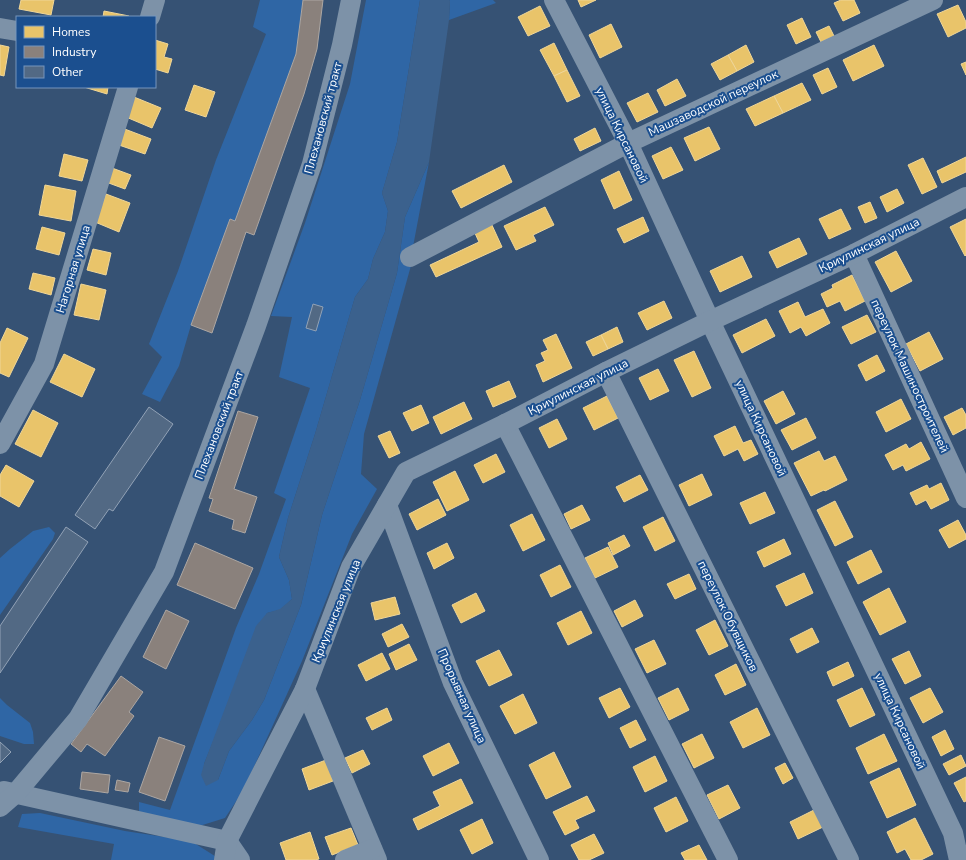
<svg xmlns="http://www.w3.org/2000/svg" width="966" height="860" viewBox="0 0 966 860" font-family="'Nunito Sans',sans-serif">
<style>
.green{fill:#2f66a5}
.water{fill:#3b618d}
.homes{fill:#e9c46a;stroke:#f0d697}
.industry{fill:#8a817c;stroke:#ada7a3}
.building{fill:#526984;stroke:#92a2b6}
.lines{fill:none;stroke-linecap:round;stroke-linejoin:round}
.minor{stroke:#7d92a8;stroke-width:20}
.labels{text-anchor:middle;dominant-baseline:central;stroke-width:4;stroke-linejoin:round;paint-order:stroke}
.street-label{font-size:12px;fill:#fff;stroke:#1b4f8f}
</style>
<rect width="100%" height="100%" fill="#365274"/>
<g class="green">
<path d="M260 0H303L296 54 235 221 230 219 191 325 179 366 160 402 142 394 162 357 149 344 178 271 216 160 266 34 253 27Z"/>
<path d="M366 0H420L397 142 382 193 388 211 385 232 373 259 368 279 355 297 315 434 288 518 279 557 289 580 292 599 280 610 267 613 227 707 204 764 218 780 229 751 252 720 264 700 301 605 322 515 360 400 397 273 405 217 429 162 412 252V262L364 434 361 474 377 489 352 534 302 661 243 791 225 818 196 827 139 816V802L170 810 236 628 259 574 286 499 274 493 310 388 279 377 292 317 271 316 305 223 350 84Z"/>
<path d="M449 0H493L496 3 449 20 450 1Z"/>
<path d="M49 527 55 533 53 539 0 615V558L10 549 33 531Z"/>
<path d="M0 698 7 705 30 723 33 732 34 744H24L0 736Z"/>
<path d="M40 813 125 831 191 841 218 858V860H111L114 844 18 827 22 814Z"/>
</g>
<path class="water" d="M420 0H449L450 1 449 20 429 162 405 217 397 273 360 400 322 515 301 605 264 700 252 720 229 751 218 780 206 786 201 775 204 764 256 626 267 613 280 609 292 599 289 580 279 557 288 518 315 434 355 297 368 279 373 259 385 232 388 211 382 193 397 142Z"/>
<g class="homes">
<path d="M21 0H54L51 15 19 9Z"/>
<path d="M578 0H596L581 7Z"/>
<path d="M841 0H854L860 13 843 21 834 3Z"/>
<path d="M958 5 966 22V28L948 37 937 14Z"/>
<path d="M540 6 550 26 528 36 518 17Z"/>
<path d="M104 11 129 16V17H103Z"/>
<path d="M802 18 811 37 796 44 787 25Z"/>
<path d="M611 24 622 47 600 58 589 35Z"/>
<path d="M829 26 834 36 821 42 816 32Z"/>
<path d="M155 40 168 44 164 57 172 59 168 73 155 69Z"/>
<path d="M554 43 567 70 554 76 540 50Z"/>
<path d="M0 45 9 47 4 76 0 75Z"/>
<path d="M746 45 754 62 737 71 728 55Z"/>
<path d="M874 45 884 66 853 81 843 60Z"/>
<path d="M728 55 737 71 720 80 711 64Z"/>
<path d="M966 62V75L961 64Z"/>
<path d="M828 68 837 87 822 94 813 75Z"/>
<path d="M567 70 580 96 567 102 554 76Z"/>
<path d="M677 79 686 96 665 106 657 90Z"/>
<path d="M802 83 811 100 783 113 774 96Z"/>
<path d="M194 85 215 92 206 117 185 110Z"/>
<path d="M84 87H108L107 94Z"/>
<path d="M648 93 658 112 637 122 627 103Z"/>
<path d="M774 96 783 113 755 126 746 109Z"/>
<path d="M134 97 161 108 152 128 126 117Z"/>
<path d="M709 127 720 149 695 161 684 138Z"/>
<path d="M122 128 151 139 145 154 116 144Z"/>
<path d="M595 128 601 141 580 151 574 139Z"/>
<path d="M671 147 683 170 663 179 652 156Z"/>
<path d="M64 154 88 160 82 181 59 176Z"/>
<path d="M966 157V172L942 183 937 171Z"/>
<path d="M923 158 937 187 922 194 908 165Z"/>
<path d="M504 165 512 182 461 208 452 191Z"/>
<path d="M112 168 131 175 125 189 106 182Z"/>
<path d="M619 171 632 200 614 209 601 180Z"/>
<path d="M45 185 76 191 71 221 39 215Z"/>
<path d="M897 189 904 203 887 212 880 197Z"/>
<path d="M106 194 130 203 119 232 95 222Z"/>
<path d="M870 202 877 218 865 223 858 207Z"/>
<path d="M545 207 554 225 533 235 536 241 516 250 504 226Z"/>
<path d="M841 209 851 229 829 239 819 219Z"/>
<path d="M643 217 649 231 624 243 617 229Z"/>
<path d="M966 219V255L965 256 950 227Z"/>
<path d="M491 223 502 247 436 277 430 265 479 242 474 231Z"/>
<path d="M42 227 65 233 59 255 36 249Z"/>
<path d="M799 238 807 254 777 268 769 252Z"/>
<path d="M93 249 111 253 106 275 87 270Z"/>
<path d="M896 251 912 281 891 292 875 262Z"/>
<path d="M742 256 752 277 720 292 710 271Z"/>
<path d="M33 273 55 278 51 295 29 289Z"/>
<path d="M852 275 865 301 845 311 840 301 827 307 821 294 833 288 832 285Z"/>
<path d="M81 284 106 290 99 320 74 315Z"/>
<path d="M664 301 672 318 647 330 638 313Z"/>
<path d="M798 302 805 317 823 309 830 323 806 336 801 327 790 333 779 311Z"/>
<path d="M867 315 876 332 851 344 842 327Z"/>
<path d="M766 319 775 336 742 353 733 335Z"/>
<path d="M617 327 623 342 608 349 601 335Z"/>
<path d="M7 328 28 338 9 377 0 373V343Z"/>
<path d="M929 332 943 359 920 371 906 344Z"/>
<path d="M556 334 572 368 543 382 536 365 545 361 541 353 548 350 543 340Z"/>
<path d="M601 335 608 349 593 356 586 342Z"/>
<path d="M694 351 711 388 692 397 674 360Z"/>
<path d="M64 354 95 369 82 397 50 382Z"/>
<path d="M877 355 885 371 866 381 858 365Z"/>
<path d="M658 369 669 391 650 400 639 378Z"/>
<path d="M509 381 516 397 493 407 486 391Z"/>
<path d="M783 391 795 414 776 424 764 401Z"/>
<path d="M607 396 618 418 594 430 583 408Z"/>
<path d="M901 399 911 419 886 432 876 412Z"/>
<path d="M464 402 472 419 441 434 433 417Z"/>
<path d="M421 405 429 423 412 431 403 413Z"/>
<path d="M962 408 966 415V428L953 435 944 417Z"/>
<path d="M33 410 58 423 41 457 15 444Z"/>
<path d="M806 418 816 438 792 450 781 430Z"/>
<path d="M557 419 567 439 549 448 539 428Z"/>
<path d="M735 426 743 443 751 440 758 454 744 461 738 449 724 456 714 436Z"/>
<path d="M390 431 400 453 389 458 378 436Z"/>
<path d="M921 442 930 459 906 471 903 465 893 470 885 455 906 444 909 449Z"/>
<path d="M819 451 824 461 835 456 847 480 825 491 824 490 811 496 794 463Z"/>
<path d="M496 454 505 472 483 483 474 465Z"/>
<path d="M6 465 34 481 19 507 0 496V475Z"/>
<path d="M455 471 469 500 447 511 433 482Z"/>
<path d="M702 474 712 495 689 506 679 485Z"/>
<path d="M640 475 648 490 624 502 616 487Z"/>
<path d="M941 483 949 500 931 509 926 500 916 505 910 493 927 485 929 489Z"/>
<path d="M765 492 775 513 750 524 740 503Z"/>
<path d="M438 499 446 515 417 530 409 514Z"/>
<path d="M835 501 853 537 835 546 817 510Z"/>
<path d="M582 505 590 520 571 529 564 514Z"/>
<path d="M532 514 545 540 523 551 510 525Z"/>
<path d="M663 517 675 541 655 551 643 527Z"/>
<path d="M958 520 966 535V539L949 548 939 530Z"/>
<path d="M624 535 630 546 613 555 608 543Z"/>
<path d="M784 539 791 554 764 567 757 552Z"/>
<path d="M447 543 454 558 434 569 427 553Z"/>
<path d="M608 547 618 567 595 578 585 558Z"/>
<path d="M871 550 882 572 858 584 847 562Z"/>
<path d="M560 565 571 587 551 597 540 575Z"/>
<path d="M804 573 813 593 786 606 776 586Z"/>
<path d="M689 574 696 589 675 599 667 584Z"/>
<path d="M889 588 906 622 880 635 863 602Z"/>
<path d="M476 593 485 611 461 623 452 605Z"/>
<path d="M395 597 400 614 375 620 371 603Z"/>
<path d="M635 600 643 616 622 627 614 611Z"/>
<path d="M581 611 592 633 568 645 557 623Z"/>
<path d="M715 620 728 646 709 655 696 630Z"/>
<path d="M402 624 409 637 388 647 382 634Z"/>
<path d="M812 628 819 642 797 653 790 639Z"/>
<path d="M654 640 666 664 647 673 635 649Z"/>
<path d="M409 644 417 660 396 670 389 654Z"/>
<path d="M499 650 512 675 489 686 476 661Z"/>
<path d="M909 651 921 676 905 684 892 659Z"/>
<path d="M382 653 390 669 366 681 358 665Z"/>
<path d="M848 662 854 676 833 686 827 672Z"/>
<path d="M736 664 746 685 725 695 715 675Z"/>
<path d="M620 688 630 707 609 718 599 698Z"/>
<path d="M678 688 689 710 669 720 658 698Z"/>
<path d="M862 688 875 715 850 727 837 700Z"/>
<path d="M930 688 943 712 923 723 910 698Z"/>
<path d="M523 694 537 723 515 734 500 706Z"/>
<path d="M387 708 392 720 372 730 366 718Z"/>
<path d="M757 708 770 735 743 748 730 722Z"/>
<path d="M636 720 646 740 630 748 620 728Z"/>
<path d="M945 730 954 749 941 756 932 737Z"/>
<path d="M702 734 714 758 694 768 682 744Z"/>
<path d="M884 734 897 761 868 774 856 748Z"/>
<path d="M449 743 459 763 433 776 423 756Z"/>
<path d="M363 750 370 764 352 773 345 758Z"/>
<path d="M554 752 571 787 546 799 529 765Z"/>
<path d="M961 755 966 766 949 775 943 764Z"/>
<path d="M655 756 667 781 645 792 633 767Z"/>
<path d="M326 760 333 781 309 790 302 769Z"/>
<path d="M785 763 793 778 783 784 775 768Z"/>
<path d="M899 768 916 805 887 818 870 782Z"/>
<path d="M966 777V801L964 802 954 783Z"/>
<path d="M461 779 473 803 418 830 413 819 440 806 433 792Z"/>
<path d="M728 785 740 808 719 819 707 795Z"/>
<path d="M587 796 595 811 575 820 579 828 565 835 553 812Z"/>
<path d="M676 797 688 821 666 832 654 808Z"/>
<path d="M814 810 823 827 798 839 790 822Z"/>
<path d="M915 818 933 854 921 860H911L905 849 897 853 887 832Z"/>
<path d="M482 819 493 843 472 854 460 830Z"/>
<path d="M351 828 358 845 332 855 325 837Z"/>
<path d="M310 832 319 859 315 860H286L280 843Z"/>
<path d="M594 834 604 853 589 860H579L571 845Z"/>
<path d="M699 845 707 860H685L681 853Z"/>
</g>
<g class="industry">
<path d="M303 0H323L317 49 304 94 254 235 246 232 212 333 191 325 230 219 235 221 296 54Z"/>
<path d="M238 411 258 417 234 489 257 497 245 533 232 529 234 520 209 511 213 499 209 498Z"/>
<path d="M195 543 253 568 235 609 177 585Z"/>
<path d="M166 610 189 621 166 669 143 657Z"/>
<path d="M121 676 143 692 129 712 134 716 105 756 87 744 81 752 71 744Z"/>
<path d="M159 737 185 746 165 801 139 792Z"/>
<path d="M82 772 110 775 108 793 80 789Z"/>
<path d="M117 780 130 783 128 792 115 790Z"/>
</g>
<g class="building">
<path d="M313 304 323 307 316 331 306 328Z"/>
<path d="M149 407 173 424 113 511 109 509 95 529 75 515Z"/>
<path d="M66 527 88 542 0 673V626Z"/>
<path d="M0 742 11 752 0 763Z"/>
</g>
<g class="lines">
<g class="minor">
<path d="M554 0 628 143 710 321 953 833 959 860"/>
<path d="M150 17 155 0"/>
<path d="M0 28 17 31"/>
<path d="M854 254 966 498"/>
<path d="M410 257 628 143 933 0"/>
<path d="M606 372 849 860"/>
<path d="M505 424 728 860"/>
<path d="M0 444 44 364 128 87"/>
<path d="M387 505 453 683 539 860"/>
<path d="M305 689 377 860"/>
<path d="M4 791 227 841 240 860"/>
<path d="M0 807 16 793 78 719 164 572 256 326 312 164 342 45 351 0"/>
<path d="M224 860 227 841 305 689 351 567 406 472 505 424 606 372 710 321 854 254 966 197"/>
<path d="M345 860 372 849"/>
</g>
</g>
<g class="labels">
<g class="street-label">
<text transform="translate(713 103) rotate(-25)">Машзаводской переулок</text>
<text transform="translate(323 118) rotate(-75)">Плехановский тракт</text>
<text transform="translate(622 135) rotate(64)">улица Кирсановой</text>
<text transform="translate(869 245) rotate(-26)">Криулинская улица</text>
<text transform="translate(73 269) rotate(-73)">Нагорная улица</text>
<text transform="translate(910 376) rotate(65)">переулок Машиностроителей</text>
<text transform="translate(578 387) rotate(-27)">Криулинская улица</text>
<text transform="translate(219 425) rotate(-69)">Плехановский тракт</text>
<text transform="translate(761 428) rotate(65)">улица Кирсановой</text>
<text transform="translate(336 611) rotate(-68)">Криулинская улица</text>
<text transform="translate(728 616) rotate(64)">переулок Обувщиков</text>
<text transform="translate(462 696) rotate(66)">Прорывная улица</text>
<text transform="translate(900 721) rotate(65)">улица Кирсановой</text>
</g>
</g>
<rect x="16" y="16" width="140" height="72" fill="#1b4f8f" stroke="#7695bc"/>
<rect x="24" y="26" width="20" height="12" fill="#e9c46a" stroke="#7695bc"/>
<text x="52" y="36" font-size="12" fill="#ffffff">Homes</text>
<rect x="24" y="46" width="20" height="12" fill="#8a817c" stroke="#7695bc"/>
<text x="52" y="56" font-size="12" fill="#ffffff">Industry</text>
<rect x="24" y="66" width="20" height="12" fill="#526984" stroke="#7695bc"/>
<text x="52" y="76" font-size="12" fill="#ffffff">Other</text>
</svg>
